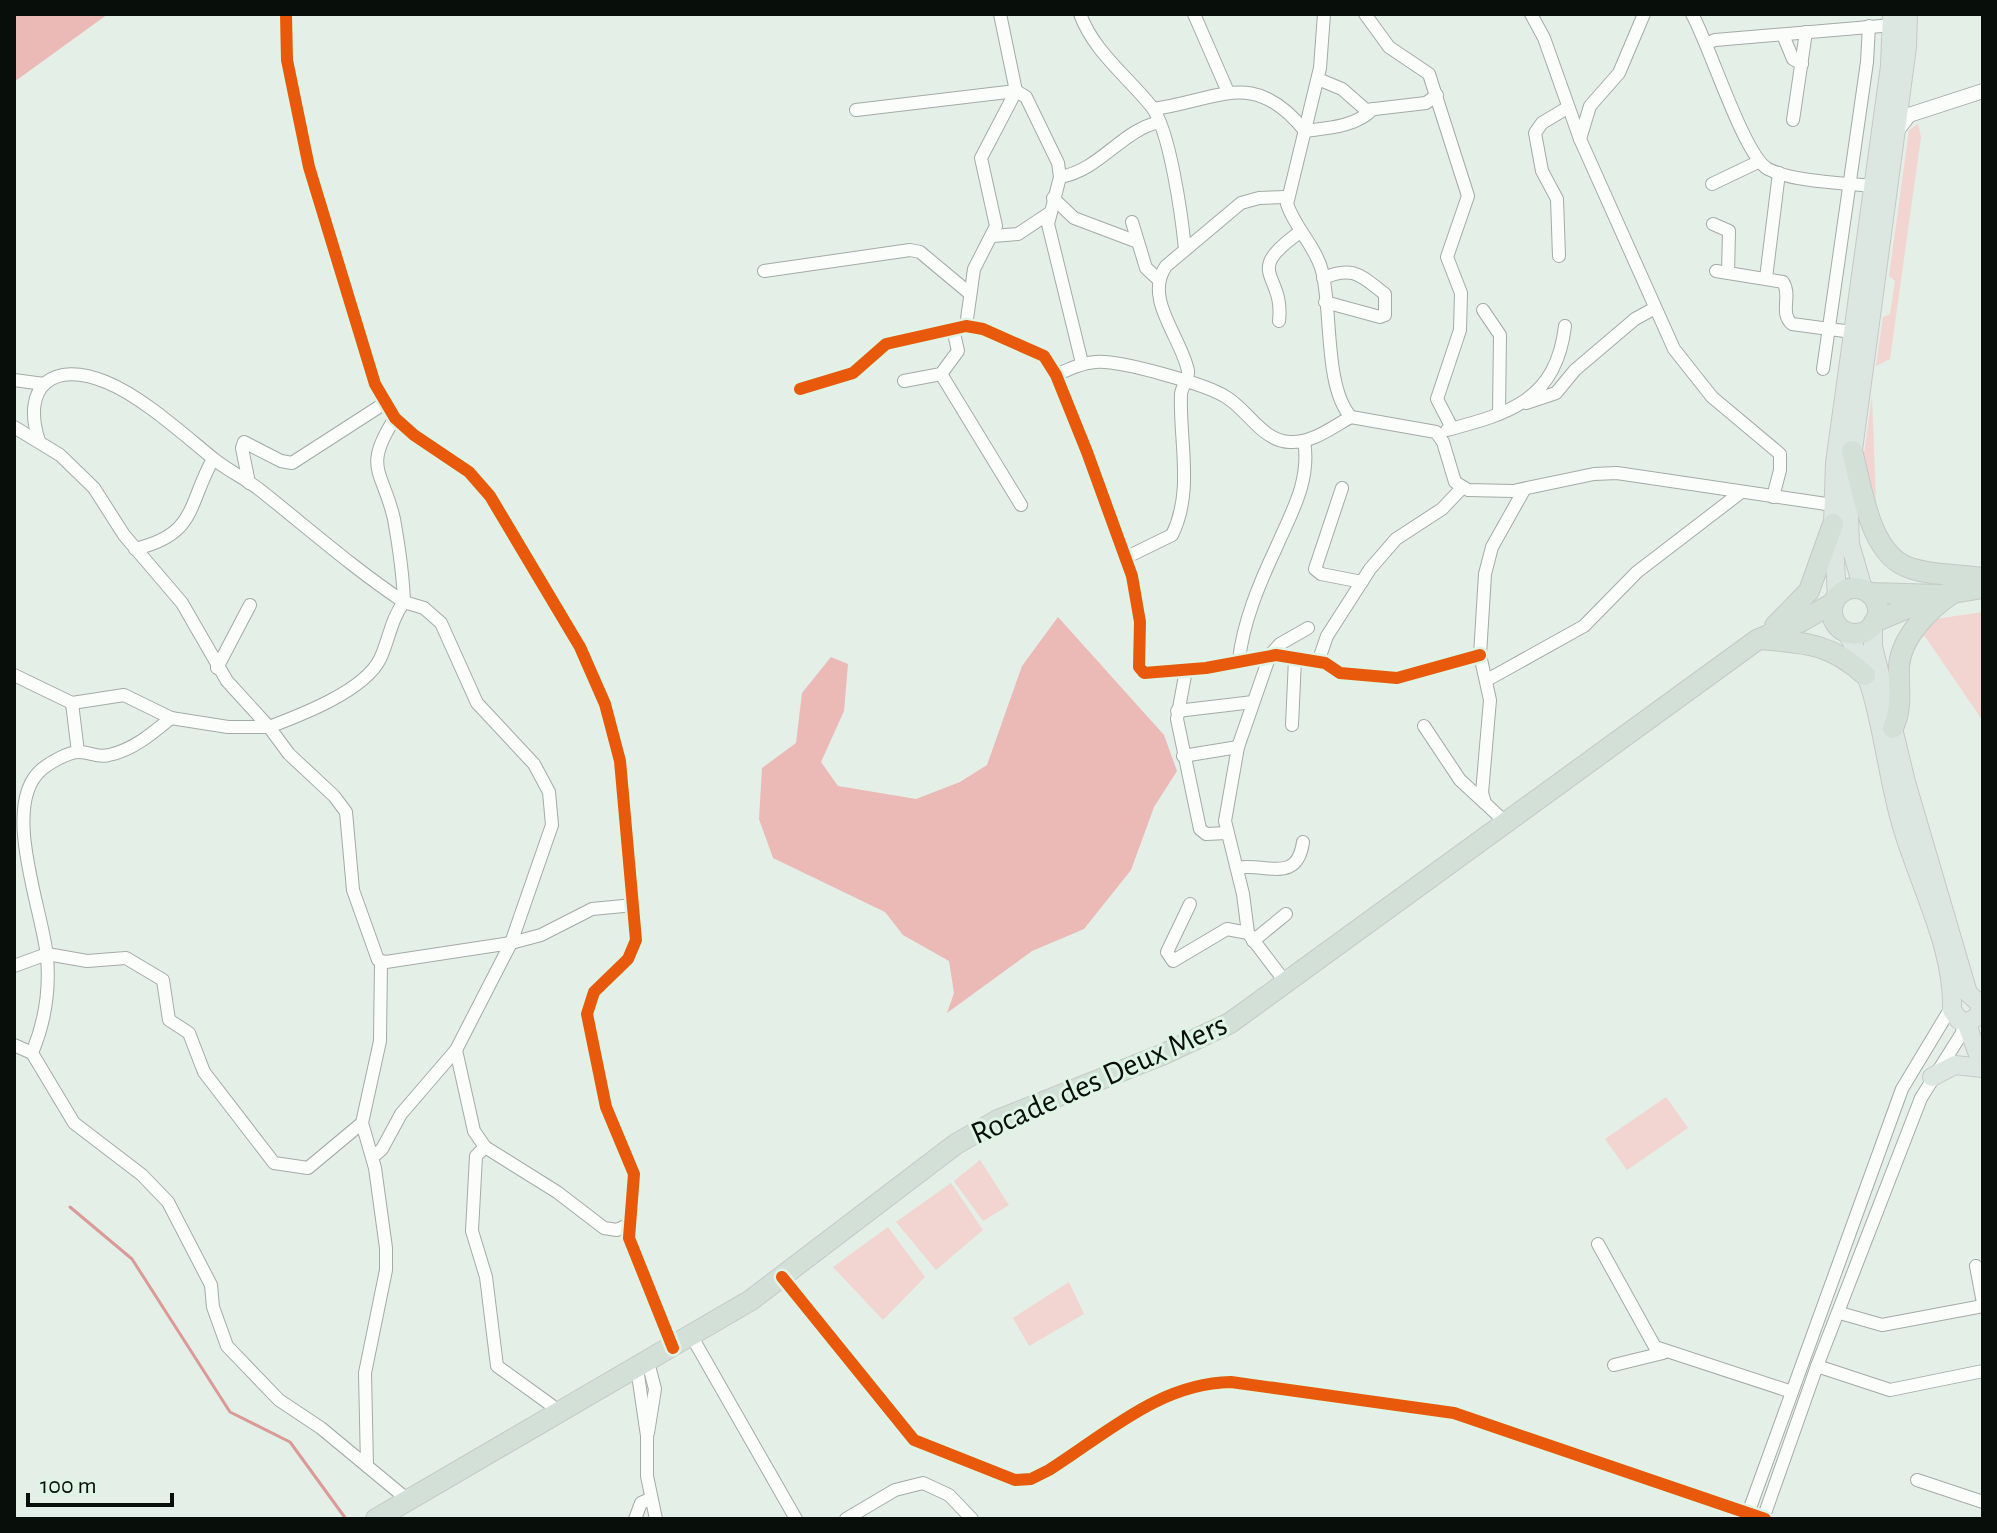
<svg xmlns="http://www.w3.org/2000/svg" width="1997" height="1533" viewBox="0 0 1997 1533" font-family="'Alegreya Sans',sans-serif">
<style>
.green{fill:#f2d5d0}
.forest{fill:#ebb9b6}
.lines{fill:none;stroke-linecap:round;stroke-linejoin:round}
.stream{stroke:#da9a97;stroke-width:3}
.minor-casing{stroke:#a3aba5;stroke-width:14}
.tertiary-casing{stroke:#a3aba5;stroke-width:16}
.primary-casing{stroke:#c4c9c5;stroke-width:20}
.trunk-casing{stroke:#c4c9c5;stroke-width:22}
.minor{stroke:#fbfdfb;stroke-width:12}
.tertiary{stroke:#fbfdfb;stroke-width:14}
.primary{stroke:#dde7e1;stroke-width:18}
.trunk{stroke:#d3e0d8;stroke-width:20}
.cycleway-casing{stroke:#dff4e5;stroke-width:17}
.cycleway{stroke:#e8590c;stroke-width:12}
.labels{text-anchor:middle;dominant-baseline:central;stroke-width:6;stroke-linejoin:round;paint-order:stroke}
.street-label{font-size:32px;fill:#080f0a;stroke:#dff4e5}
</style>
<rect width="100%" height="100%" fill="#e4efe7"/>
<g class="green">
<path d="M1918 124 1921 137 1890 359 1876 366 1883 317 1890 314 1895 281 1889 276 1909 130Z"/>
<path d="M1872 396 1876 501 1863 461Z"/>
<path d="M1983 612V721L1924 635 1935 619Z"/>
<path d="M1666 1097 1688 1128 1627 1170 1605 1139Z"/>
<path d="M980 1160 1009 1205 983 1221 954 1181Z"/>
<path d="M951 1183 983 1230 936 1270 896 1222Z"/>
<path d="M888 1227 925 1277 883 1320 833 1267Z"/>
<path d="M1069 1282 1084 1314 1029 1346 1013 1318Z"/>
</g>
<g class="forest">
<path d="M14 14H108L14 82Z"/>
<path d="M1058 617 1164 735 1177 771 1154 807 1131 870 1084 929 1032 951 947 1013 954 993 949 961 903 935 885 912 773 858 759 819 762 768 796 743 802 693 831 657 848 664 844 711 821 762 838 786 916 799 960 782 987 765 1022 666Z"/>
</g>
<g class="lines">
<path class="stream" d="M70 1207 132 1259 230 1412 290 1442 346 1519"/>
<g class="minor-casing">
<g id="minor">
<path d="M286 14 287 60 309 167 375 384 395 418 414 435 469 472 490 496 580 647 605 704 620 761 636 940 628 959 594 992 587 1014 606 1107 634 1174 629 1238 673 1348"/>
<path d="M1080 14C1094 52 1127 76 1151 106 1170 128 1182 219 1185 249"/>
<path d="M1194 14 1228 92"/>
<path d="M1324 14 1320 68 1287 204C1295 228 1316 247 1322 271 1332 307 1324 388 1351 417L1436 432 1443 442 1455 482 1468 490 1513 491 1594 474 1617 473 1833 505"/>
<path d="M1365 14 1389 47 1429 74 1468 196 1447 257 1461 293 1460 330 1437 399 1452 428"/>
<path d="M1531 14 1544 38 1580 139 1674 349 1712 397 1780 454V470L1773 497"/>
<path d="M1692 14C1710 46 1744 156 1768 169 1794 182 1844 183 1873 186"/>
<path d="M1783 35 1793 59 1802 64"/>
<path d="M1708 43 1715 40 1893 25"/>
<path d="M1318 79 1342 89 1366 110 1426 103 1437 95"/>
<path d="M1154 109C1221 99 1254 68 1305 131 1329 128 1355 127 1373 109"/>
<path d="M856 110 1016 91 1026 97 1058 163 1060 177 1048 224 1082 363"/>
<path d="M1793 120 1806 32"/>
<path d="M1580 139 1590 106 1619 73 1644 14"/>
<path d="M1060 177C1100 170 1121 131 1159 122"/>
<path d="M1712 184 1758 162"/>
<path d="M1053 198 1074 218 1135 241"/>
<path d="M1132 222 1146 268 1159 280"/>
<path d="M1713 224 1729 231 1728 273"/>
<path d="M993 236 1018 234 1048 214"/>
<path d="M1559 256 1557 199 1542 171 1535 133 1542 123 1567 108"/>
<path d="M764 271 910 250 920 252 968 292"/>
<path d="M1716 271 1783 282C1792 296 1779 313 1792 324L1852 332"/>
<path d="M1323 278C1354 265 1361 276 1385 294V315L1380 317 1325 302"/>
<path d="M1766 278 1779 173"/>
<path d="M1483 310 1500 335 1499 414"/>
<path d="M1279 321C1285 272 1241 274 1300 232"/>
<path d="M966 326 974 269 996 226 981 158 1016 91 1000 14"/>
<path d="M1823 369 1867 62 1869 26"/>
<path d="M941 374 1021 505"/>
<path d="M1056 375C1069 369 1082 363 1096 362 1119 360 1206 384 1226 397 1248 410 1262 441 1290 442 1313 443 1332 427 1351 417"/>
<path d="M14 380 44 384"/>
<path d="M904 381 941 374 958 351 953 329"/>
<path d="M800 389 853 373 886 344 966 326 983 329 1044 356 1056 375 1087 452 1132 576 1140 622 1139 667 1144 673 1206 668 1276 655 1325 663 1340 673 1397 678 1480 655"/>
<path d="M1526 403 1556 393 1575 370 1635 319 1655 308"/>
<path d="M14 427 60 455 94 488 124 535 182 603 227 681 269 727"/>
<path d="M1447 430C1511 413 1556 400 1565 326"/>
<path d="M39 441C21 386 53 360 106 382 143 397 184 435 215 460 229 471 246 479 260 490 308 528 353 568 404 602 391 619 389 640 380 659 364 691 301 715 269 727L289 754 334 796 346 812 353 890 378 960 386 962 511 943 541 935 592 909 634 905"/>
<path d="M249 483 242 448 244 442 281 461 292 463 385 403"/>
<path d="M1342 488 1315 569 1321 574 1362 582"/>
<path d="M135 549C197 534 187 506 213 459"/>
<path d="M1125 558 1172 535C1194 491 1179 440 1181 394 1182 386 1189 378 1188 371 1182 338 1143 299 1166 266L1241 203 1259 198 1286 197"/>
<path d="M1239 660C1243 622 1260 582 1276 548 1291 513 1311 481 1304 441"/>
<path d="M1318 662 1327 636 1370 569 1396 539 1442 509 1462 488"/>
<path d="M217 668 250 605"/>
<path d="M1186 670 1177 719 1200 829 1206 834 1227 833"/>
<path d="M14 675 72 703 124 695 171 718 228 727H269"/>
<path d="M1487 680 1584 626 1637 572 1740 493"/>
<path d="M72 703 78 752"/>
<path d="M1177 711 1253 702"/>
<path d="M1292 725 1295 659"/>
<path d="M1424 726 1460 780 1485 803"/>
<path d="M1183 756 1238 747"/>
<path d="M1506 823 1485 803 1482 793 1490 700 1480 655 1485 574 1492 547 1524 490"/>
<path d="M1237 868C1265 862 1297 885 1303 842"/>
<path d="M1190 904 1167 952 1173 961 1227 929 1248 933"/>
<path d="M1253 941 1286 914"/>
<path d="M14 966 47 954 87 961 126 958 163 980 169 1020 189 1033 204 1072 274 1163 308 1168 362 1123"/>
<path d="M1286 983 1248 933 1243 894 1225 821 1238 747 1270 655 1280 644 1308 628"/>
<path d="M14 1045 32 1053 74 1123 142 1175 168 1202 211 1285 213 1307 227 1346 279 1400 321 1428 408 1500"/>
<path d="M456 1050 474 1131 485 1147 557 1192 604 1228 617 1230 629 1224"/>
<path d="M32 1053C45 1022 50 991 47 957 43 911 0 806 41 770 49 763 68 752 79 752 90 752 98 758 109 755 133 750 153 733 171 718"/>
<path d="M485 1147 476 1156 472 1231 486 1277 497 1366 551 1405 556 1415"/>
<path d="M373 1157 382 1149 401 1114 456 1050 511 943 552 825 549 792 534 764 477 703 441 623 424 608 404 602C403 574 399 547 394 519 383 470 362 469 395 418"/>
<path d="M1598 1244 1655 1347 1792 1392"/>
<path d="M1976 1266 1983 1303"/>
<path d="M782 1277 914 1440 1015 1480 1031 1479 1049 1470C1106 1434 1160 1383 1231 1382L1454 1413 1765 1519"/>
<path d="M1840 1313 1882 1325 1983 1306"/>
<path d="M692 1337 796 1519"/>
<path d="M1614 1365 1663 1353"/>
<path d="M1817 1366 1890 1390 1983 1371"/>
<path d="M637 1368 647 1436V1476L656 1519"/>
<path d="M648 1433 655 1389 648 1362"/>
<path d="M367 1466 365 1373 386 1270V1248L375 1168 362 1123 380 1041 381 962"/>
<path d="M1917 1480 1983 1502"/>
<path d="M635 1519 641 1503 650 1499"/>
<path d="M846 1519 895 1490 923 1483 949 1495 972 1519"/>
<path d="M1746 1519 1902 1089 1952 1006"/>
<path d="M1763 1519 1817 1366 1921 1098 1962 1033 1963 1021"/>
</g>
</g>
<g class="tertiary-casing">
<path id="tertiary" d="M1896 132 1909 115 1983 91"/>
</g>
<g class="primary-casing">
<g id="primary">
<path d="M1863 589 1850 544 1848 487 1907 47 1908 14"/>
<path d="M1837 597 1833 524 1835 463 1890 66 1892 14"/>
<path d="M1846 632C1882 689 1883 766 1903 830 1921 889 1954 950 1952 1010L1959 1020 1969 1022 1978 1016 1981 1005 1968 993 1906 782 1873 646V624"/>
<path d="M1966 1022 1983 1068"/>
<path d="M1932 1077 1955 1065 1983 1068"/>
</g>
</g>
<g class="trunk-casing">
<g id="trunk">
<path d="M1852 451C1862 487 1869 555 1910 568 1933 576 1959 574 1983 578"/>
<circle cx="1855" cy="611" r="23"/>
<path d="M1869 593 1940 595 1983 588"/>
<path d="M1874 622 1929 599"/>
<path d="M1775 626 1809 591 1833 524"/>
<path d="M1759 639C1806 643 1830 643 1865 675"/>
<path d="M1893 728C1903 706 1898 689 1899 666 1901 637 1930 608 1953 593"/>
<path d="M376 1519 751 1300 956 1144 998 1120 1164 1054 1230 1023 1757 640 1802 621 1833 603"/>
</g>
</g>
<use href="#minor" class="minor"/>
<use href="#tertiary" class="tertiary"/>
<use href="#primary" class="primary"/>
<use href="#trunk" class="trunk"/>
<g class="cycleway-casing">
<g id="cycleway">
<path d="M286 14 287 60 309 167 375 384 395 418 414 435 469 472 490 496 580 647 605 704 620 761 636 940 628 959 594 992 587 1014 606 1107 634 1174 629 1238 673 1348"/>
<path d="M800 389 853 373 886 344 966 326 983 329 1044 356 1056 375 1087 452 1132 576 1140 622 1139 667 1144 673 1206 668 1276 655 1325 663 1340 673 1397 678 1480 655"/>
<path d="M782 1277 914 1440 1015 1480 1031 1479 1049 1470C1106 1434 1160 1383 1231 1382L1454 1413 1765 1519"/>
</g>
</g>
<use href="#cycleway" class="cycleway"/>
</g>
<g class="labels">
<g class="street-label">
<text transform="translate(1099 1079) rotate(-24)">Rocade des Deux Mers</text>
</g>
</g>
<rect width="1997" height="1533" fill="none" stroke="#080f0a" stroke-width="32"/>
<path d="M28 1493v12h144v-12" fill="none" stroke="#080f0a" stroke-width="4"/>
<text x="40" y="1493" font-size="24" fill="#080f0a" stroke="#dff4e5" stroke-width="6" paint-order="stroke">100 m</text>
</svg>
